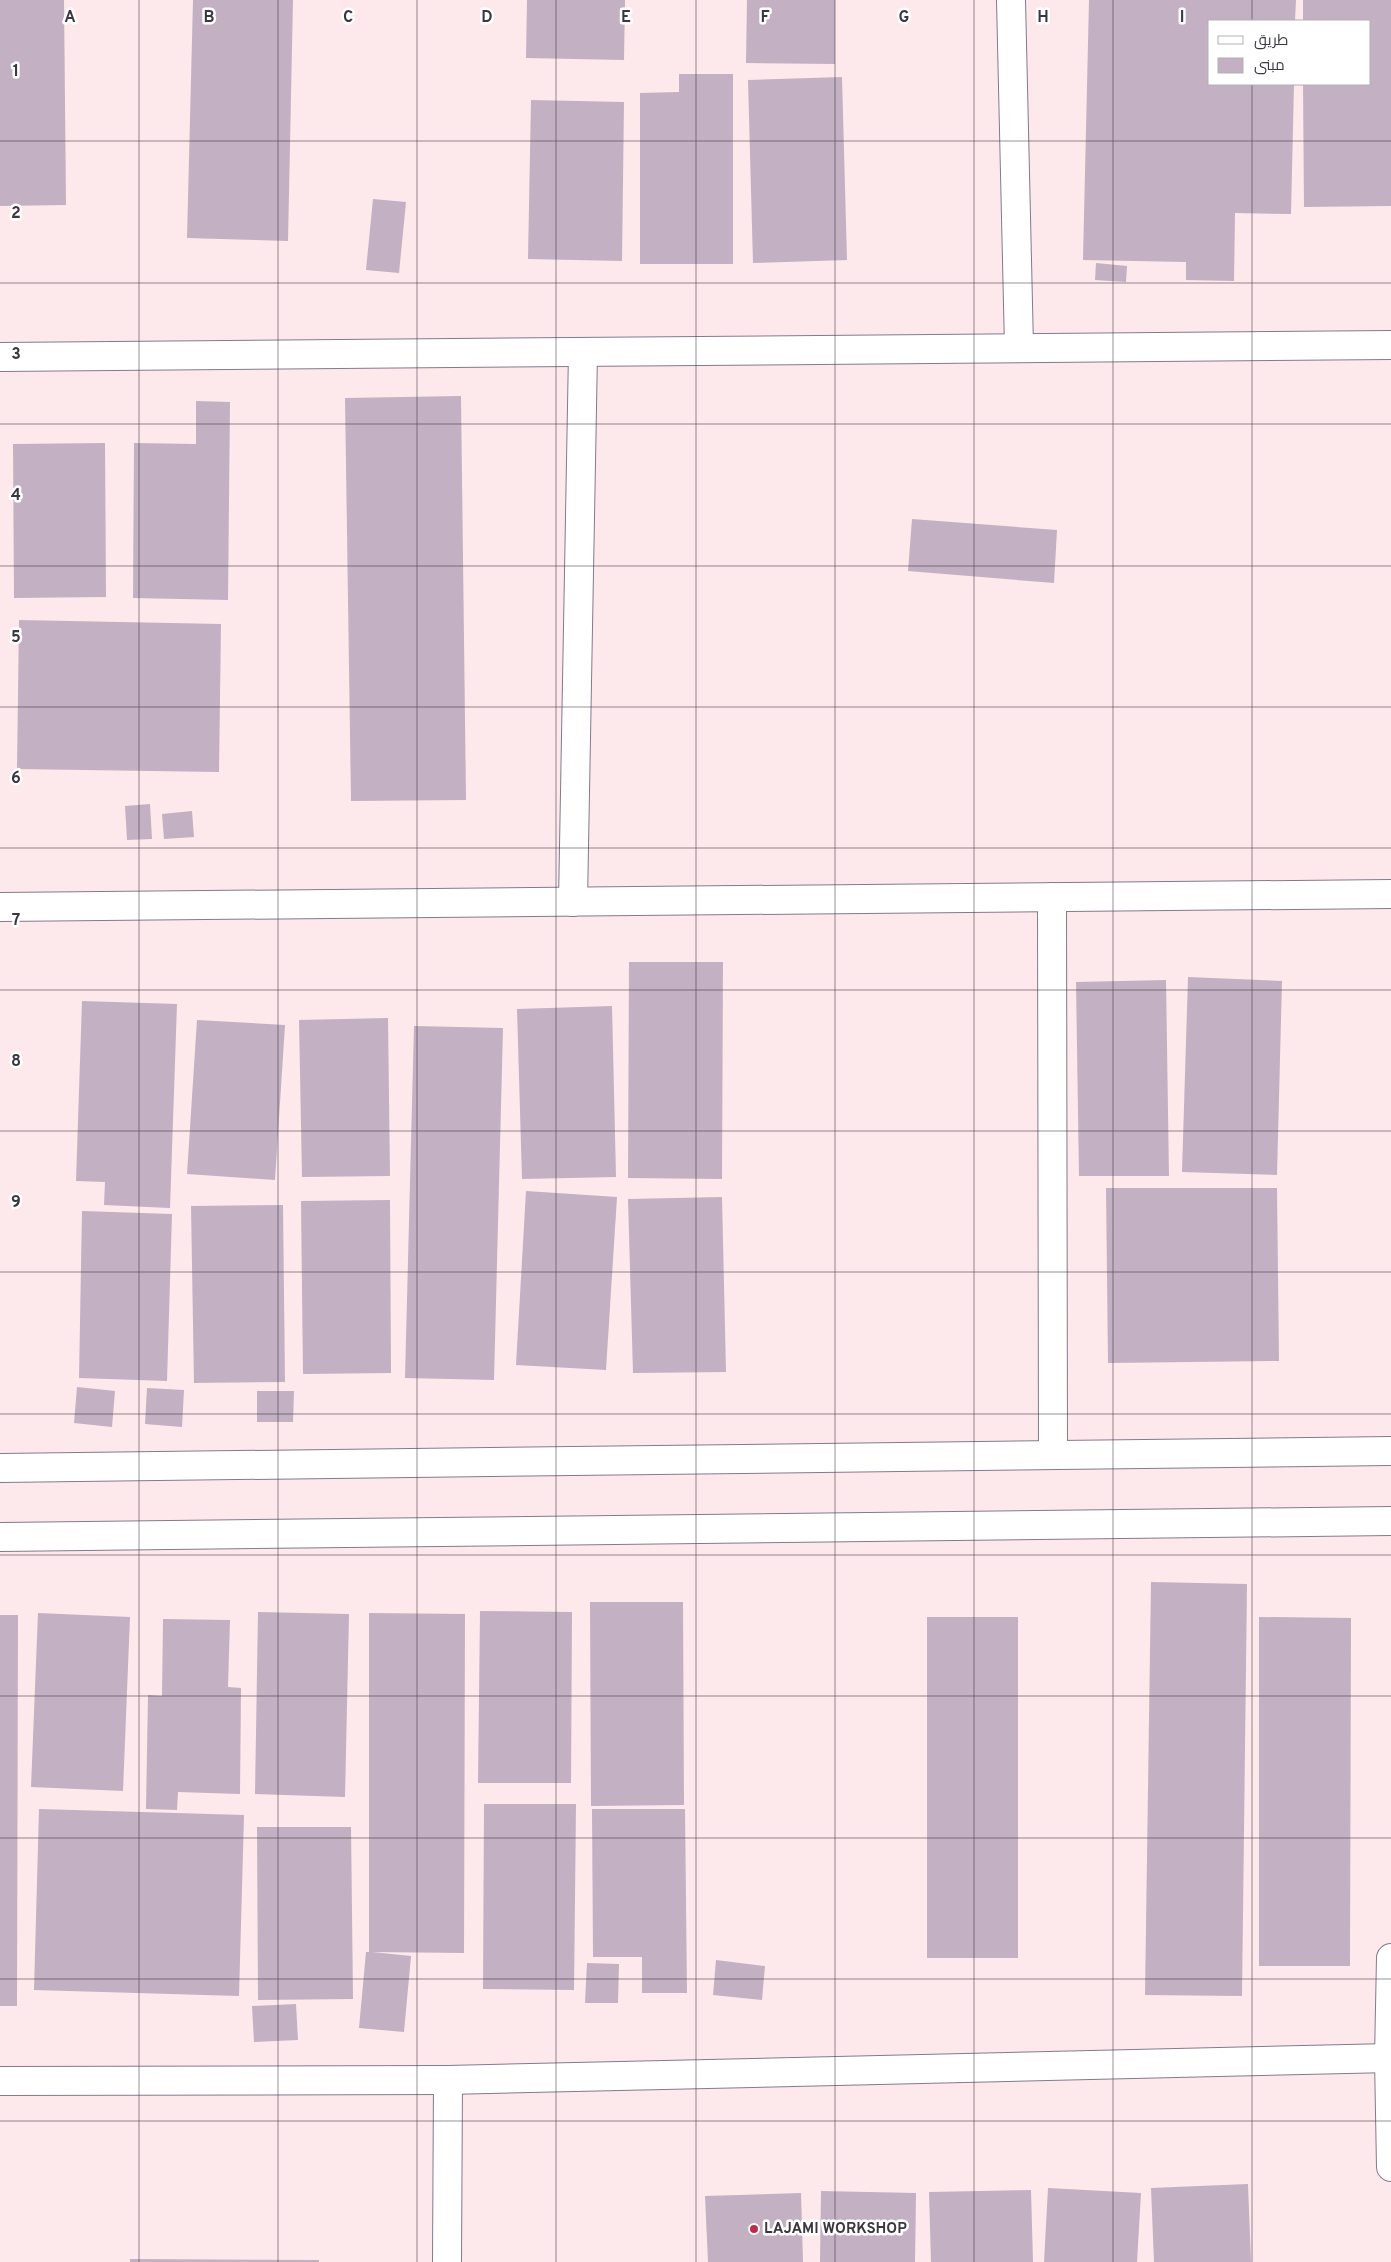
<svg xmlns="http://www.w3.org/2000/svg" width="1391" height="2262" viewBox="0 0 1391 2262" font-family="Overpass,Cairo,sans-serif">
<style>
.commercial{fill:#fde8ec;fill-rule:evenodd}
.building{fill:#c3b0c2}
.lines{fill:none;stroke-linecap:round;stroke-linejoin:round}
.street-casing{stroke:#837a8e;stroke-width:30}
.street{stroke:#fff;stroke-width:28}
.grid{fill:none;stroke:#3b3740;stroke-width:1;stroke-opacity:0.55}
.poi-dot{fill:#be2d4a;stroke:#fff;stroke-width:2}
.labels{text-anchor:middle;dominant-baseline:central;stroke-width:5;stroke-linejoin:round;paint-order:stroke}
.poi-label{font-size:15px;font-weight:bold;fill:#3b3740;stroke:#fff;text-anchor:start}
.grid-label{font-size:16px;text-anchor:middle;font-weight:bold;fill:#3b3740;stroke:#fff;stroke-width:5;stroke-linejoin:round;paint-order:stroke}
</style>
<rect width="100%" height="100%" fill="#faf6ff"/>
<path class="commercial" d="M0 0H1391V2262H0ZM1210 21H1370V84H1210Z"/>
<g class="building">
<path d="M0 0H64L66 205 0 206Z"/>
<path d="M193 0H293L288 241 187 238Z"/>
<path d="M527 0H625L624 60 526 58Z"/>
<path d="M747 0H835V64L746 63Z"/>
<path d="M1089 0H1296L1295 21H1210V84H1294L1291 214 1235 213 1234 281 1186 280V262L1083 260Z"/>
<path d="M1303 0H1391V206L1304 207 1303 84H1370V21H1303Z"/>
<path d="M679 74H733V264H640V93L679 92Z"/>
<path d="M842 77 847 260 753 263 748 80Z"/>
<path d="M531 100 624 102 622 261 528 259Z"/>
<path d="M373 199 406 202 399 273 366 270Z"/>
<path d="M1096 263 1127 266 1126 282 1095 280Z"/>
<path d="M461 396 466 800 351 801 345 398Z"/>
<path d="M196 401 230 402 228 600 133 598 134 443 196 444Z"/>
<path d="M105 443 106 597 14 598 13 444Z"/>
<path d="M912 519 1057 530 1054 583 908 571Z"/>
<path d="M19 620 221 624 219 772 17 769Z"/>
<path d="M150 804 152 839 127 840 125 806Z"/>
<path d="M192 811 194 837 164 839 162 814Z"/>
<path d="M629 962H723L722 1179 628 1178Z"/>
<path d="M1188 977 1282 981 1277 1175 1182 1172Z"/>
<path d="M1166 980 1169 1176H1079L1076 982Z"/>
<path d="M82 1001 177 1004 170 1208 104 1205 105 1182 76 1181Z"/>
<path d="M612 1006 616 1177 522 1179 517 1009Z"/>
<path d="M388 1018 390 1176 302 1177 299 1020Z"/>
<path d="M197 1020 285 1025 275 1180 187 1174Z"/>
<path d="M414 1026 503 1028 494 1380 405 1378Z"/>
<path d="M1106 1188H1277L1279 1361 1108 1363Z"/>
<path d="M526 1191 617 1197 606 1370 516 1365Z"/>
<path d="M722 1197 726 1372 633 1373 628 1199Z"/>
<path d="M390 1200 391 1373 303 1374 301 1201Z"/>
<path d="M283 1205 285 1382 194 1383 191 1206Z"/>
<path d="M82 1211 172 1214 167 1381 79 1378Z"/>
<path d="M77 1387 115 1391 112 1427 74 1423Z"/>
<path d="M147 1388 184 1390 182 1427 145 1424Z"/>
<path d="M257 1391H294L293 1422H257Z"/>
<path d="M1151 1582 1247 1584 1242 1996 1145 1995Z"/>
<path d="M590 1602H683L684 1805 591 1806Z"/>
<path d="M480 1611 572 1612 571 1783H478Z"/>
<path d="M258 1612 349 1614 345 1797 255 1794Z"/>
<path d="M38 1613 130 1617 123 1791 31 1787Z"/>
<path d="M369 1613 465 1614 464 1953 372 1952 411 1956 404 2032 359 2028 366 1952H369Z"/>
<path d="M0 1615H18L17 2006H0Z"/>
<rect x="927" y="1617" width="91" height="341"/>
<path d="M1259 1617 1351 1618 1350 1966H1259Z"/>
<path d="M163 1619 230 1620 228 1687 241 1688 240 1794 178 1792 177 1810 146 1809 148 1695 162 1696Z"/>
<path d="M484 1804H576L574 1990 483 1989Z"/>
<path d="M39 1809 244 1815 239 1996 34 1990Z"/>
<path d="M592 1809H685L687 1993H642V1957H593Z"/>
<path d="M257 1827H351L353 1999 258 2000Z"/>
<path d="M716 1960 765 1966 762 2000 713 1995Z"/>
<path d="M587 1963 619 1964 618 2003H585Z"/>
<path d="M296 2004 298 2040 254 2042 252 2006Z"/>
<path d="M1248 2184 1251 2262H1154L1151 2188Z"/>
<path d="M1048 2188 1141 2193 1137 2262H1044Z"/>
<path d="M1031 2190 1033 2262H931L929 2192Z"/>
<path d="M821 2191 916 2193 915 2262H820Z"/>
<path d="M801 2193 803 2262H708L705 2196Z"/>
<path d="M130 2259 319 2260V2262H130Z"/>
</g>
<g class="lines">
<g class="street-casing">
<g id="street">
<path d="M1011 0 1019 347"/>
<path d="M0 357 1391 345"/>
<path d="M1052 897 1053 1455"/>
<path d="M573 902 583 352"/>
<path d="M0 907 1391 894"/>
<path d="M0 1468 1391 1451"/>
<path d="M0 1537 1391 1521"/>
<path d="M1391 1958 1389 2058 1391 2167"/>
<path d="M0 2081 448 2080 1391 2058"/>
<path d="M447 2262 448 2080"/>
</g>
</g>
<use href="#street" class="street"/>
</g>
<path class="grid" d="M139 0V2262M278 0V2262M417 0V2262M556 0V2262M696 0V2262M835 0V2262M974 0V2262M1113 0V2262M1252 0V21M1252 84V2262M0 141H1391M0 283H1391M0 424H1391M0 566H1391M0 707H1391M0 848H1391M0 990H1391M0 1131H1391M0 1272H1391M0 1414H1391M0 1555H1391M0 1696H1391M0 1838H1391M0 1979H1391M0 2121H1391"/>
<circle class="poi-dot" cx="754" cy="2229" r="5"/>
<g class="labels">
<g class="poi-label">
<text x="764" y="2229">LAJAMI WORKSHOP</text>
</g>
</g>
<g class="grid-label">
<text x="70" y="22">A</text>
<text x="209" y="22">B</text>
<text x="348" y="22">C</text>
<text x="487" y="22">D</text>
<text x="626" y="22">E</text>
<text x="765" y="22">F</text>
<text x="904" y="22">G</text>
<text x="1043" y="22">H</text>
<text x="1182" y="22">I</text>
<text x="16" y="76">1</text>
<text x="16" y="218">2</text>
<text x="16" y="359">3</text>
<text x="16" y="500">4</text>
<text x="16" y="642">5</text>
<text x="16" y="783">6</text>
<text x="16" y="925">7</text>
<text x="16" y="1066">8</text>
<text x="16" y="1207">9</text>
</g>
<rect x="1208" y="20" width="162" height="65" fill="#ffffff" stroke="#b1afb3"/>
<rect x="1218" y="36" width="25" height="8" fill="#ffffff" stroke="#b1afb3"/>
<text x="1254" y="45" font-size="15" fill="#3b3740">طريق</text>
<rect x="1218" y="58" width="25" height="15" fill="#c3b0c2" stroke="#b1afb3"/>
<text x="1254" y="70" font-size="15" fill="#3b3740">مبنى</text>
</svg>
